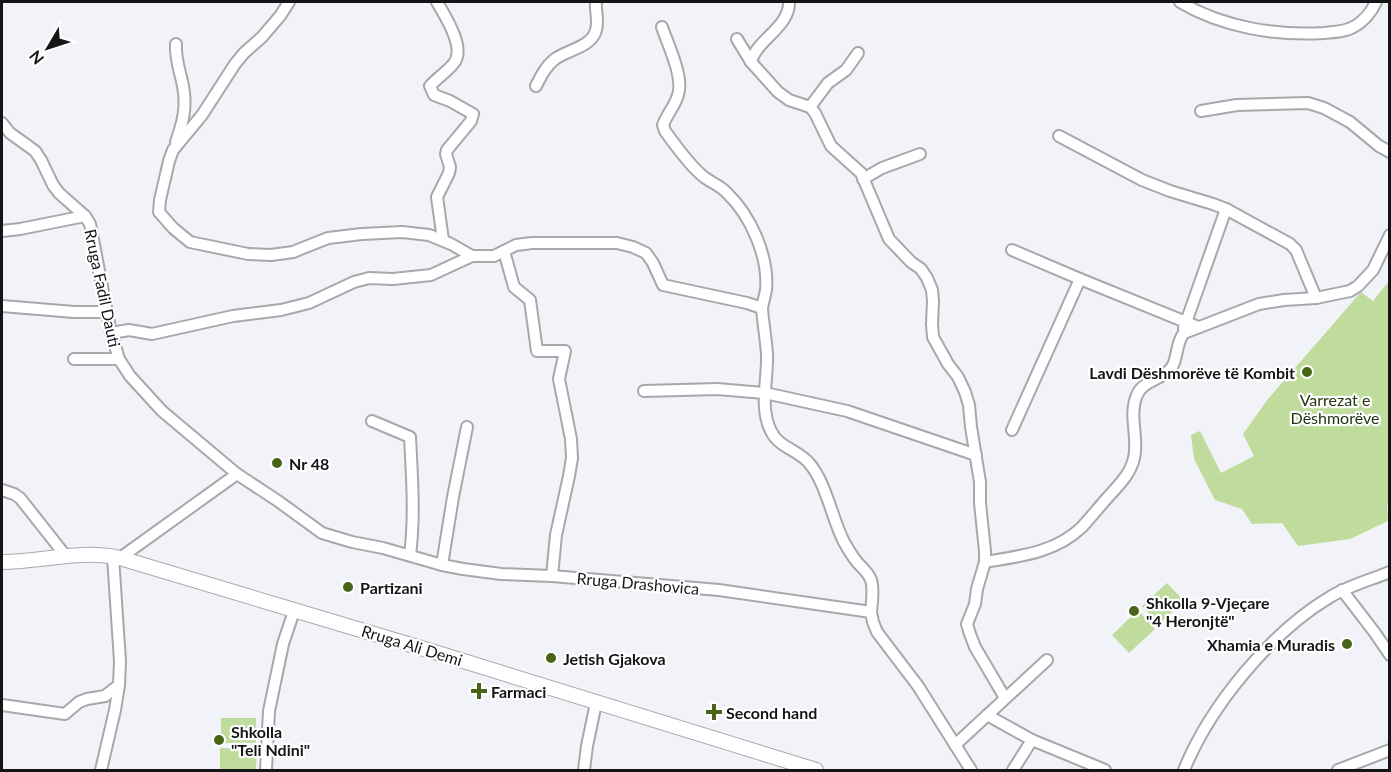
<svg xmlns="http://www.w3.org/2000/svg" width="1391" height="772" viewBox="0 0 1391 772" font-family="Lato,sans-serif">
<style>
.green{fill:#c0dc9d}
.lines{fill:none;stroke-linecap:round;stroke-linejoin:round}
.street-casing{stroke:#a5a8ac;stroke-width:14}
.secondary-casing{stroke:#a5a8ac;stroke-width:16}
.street{stroke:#fff;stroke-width:10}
.secondary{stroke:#fff;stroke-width:14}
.poi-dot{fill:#486417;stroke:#fff;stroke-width:2}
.labels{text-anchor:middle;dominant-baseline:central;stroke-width:4.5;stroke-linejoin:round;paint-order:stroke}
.street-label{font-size:16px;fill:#141516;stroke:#fff}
.poi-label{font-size:16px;font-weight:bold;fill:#141516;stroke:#fff;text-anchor:start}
.park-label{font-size:16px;fill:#253310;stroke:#fff}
</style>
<rect width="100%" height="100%" fill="#f1f3f8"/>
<g class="green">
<path d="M1389 281 1390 503 1387 504 1388 521 1350 539 1298 546 1282 523 1252 524 1242 509 1215 500 1194 459 1191 435 1200 431 1221 473 1254 456 1243 434 1268 399 1361 292 1373 301Z"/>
<path d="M1167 583 1184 601 1159 624 1142 606Z"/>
<path d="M1138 610 1155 629 1129 653 1112 635Z"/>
<rect x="221" y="718" width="35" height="25"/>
<path d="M220 748 257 749 256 770H220Z"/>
</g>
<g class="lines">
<g class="street-casing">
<g id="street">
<path d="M289 2 280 16 262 37 244 53 235 64 202 115 173 150 169 161 160 200 159 212 173 228 190 242 248 254 271 255 293 252 328 238 362 234 402 232 429 235 451 244 472 256"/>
<path d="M437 2C445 16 466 48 454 63 447 72 437 78 430 86L434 95 450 101 473 114 471 121 447 150 446 154 450 167 449 173 437 197 443 240"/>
<path d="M789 2C790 27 756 40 751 62L778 92 789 100 810 107 815 113 831 146 861 173 889 239 911 262 921 269 927 278 932 290 933 301 932 324 933 337 948 364 958 377 965 392 969 405 971 427 980 482V503L985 551V562L977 589 975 604 967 624 970 634 975 647 1005 698"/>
<path d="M1180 2C1222 27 1275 36 1324 33 1334 32 1346 32 1355 26 1364 21 1372 11 1376 2"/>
<path d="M662 27C668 45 684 77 678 95 675 106 667 114 663 125L665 131C675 145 691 167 704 177 712 183 721 186 727 193 751 216 769 257 766 290 765 296 763 302 762 308"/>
<path d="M737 39 751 62"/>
<path d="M176 44C175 59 180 71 183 86 187 107 183 122 176 142"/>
<path d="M536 86C541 76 546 66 555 59 567 50 592 47 596 30 599 21 595 11 596 2"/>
<path d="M810 107 828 83 846 70 858 53"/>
<path d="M1201 111 1237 105 1308 103 1324 108 1350 122 1379 146 1390 152"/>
<path d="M2 123 10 133 35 151 41 160 53 185 59 193 85 216 90 224 111 333 119 359 130 376 162 411 237 474 278 501 322 533 352 542 383 548 442 565 463 569 501 574 552 576 719 590 871 612 873 622 877 632 918 686 971 770"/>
<path d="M1059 136 1142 180 1170 191 1213 204 1226 209 1290 244 1296 250 1316 298"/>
<path d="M863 179 882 168 920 154"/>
<path d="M2 231 20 229 85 216"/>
<path d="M1012 250 1080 279 1198 327"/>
<path d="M504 251 514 287 530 300 537 351H565L559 379 571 439 572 458 569 476 556 535 552 576"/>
<path d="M2 306 74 312H107"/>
<path d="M1184 328 1226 209"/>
<path d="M111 333 129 330 152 334 233 316 281 310 309 303 354 282 369 278 393 279 431 275 472 256H494L516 245 532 243H617L633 247 646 253 653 263 663 285 747 303 762 308C763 323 766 339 767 354 768 379 759 408 771 431 778 447 798 450 809 463 826 482 832 519 844 542 848 549 852 556 857 562 862 568 868 572 871 580 874 589 872 602 871 612"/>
<path d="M74 359H119"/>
<path d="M644 391 717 389 765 393 847 411 976 455"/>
<path d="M372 421 410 437C412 477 415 516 410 555"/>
<path d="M1012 430 1080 279"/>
<path d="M2 490 14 494 20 498 65 555"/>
<path d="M120 558 237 474"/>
<path d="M985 562C1020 556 1055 553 1082 527 1091 517 1100 506 1109 496 1119 485 1131 473 1134 458 1139 438 1128 415 1137 395 1143 380 1163 380 1172 367 1178 357 1176 342 1184 333L1259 304 1284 300 1316 298 1350 291 1358 286 1373 270 1390 235"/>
<path d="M442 565 453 497 467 427"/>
<path d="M1342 590 1375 633 1390 655"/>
<path d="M2 705 65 714 79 702 87 699 105 696 119 685"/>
<path d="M987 715 1032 740 1105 770"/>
<path d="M955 745 1047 660"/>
<path d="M101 770 115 710 119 685 120 661 113 557"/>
<path d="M266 770 269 711 283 644 294 611"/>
<path d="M584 770 587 746 596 703"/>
<path d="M1013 770 1032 740"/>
<path d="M1184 770C1210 706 1270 633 1330 597 1348 586 1370 580 1390 572"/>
<path d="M1338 770 1390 750"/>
</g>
</g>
<g class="secondary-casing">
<path id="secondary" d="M2 562C43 562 78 549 120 558L431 651 816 770"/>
</g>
<use href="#street" class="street"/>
<use href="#secondary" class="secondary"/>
</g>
<g class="poi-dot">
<circle cx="1307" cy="372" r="6"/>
<circle cx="277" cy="463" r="6"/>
<circle cx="348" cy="587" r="6"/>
<circle cx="1134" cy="611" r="6"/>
<circle cx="1347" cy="644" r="6"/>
<circle cx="551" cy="658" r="6"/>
<path d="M476 682h6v6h6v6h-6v6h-6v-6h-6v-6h6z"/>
<path d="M711 703h6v6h6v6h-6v6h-6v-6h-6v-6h6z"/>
<circle cx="219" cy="740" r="6"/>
</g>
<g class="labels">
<g class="street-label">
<text transform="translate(103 288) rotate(78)">Rruga Fadil Dauti</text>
<text transform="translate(638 583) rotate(5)">Rruga Drashovica</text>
<text transform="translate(412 645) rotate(17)">Rruga Ali Demi</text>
</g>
<g class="poi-label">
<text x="1295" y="372" text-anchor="end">Lavdi Dëshmorëve të Kombit</text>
<text x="289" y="463">Nr 48</text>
<text x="360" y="587">Partizani</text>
<text x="1146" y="602">Shkolla 9-Vjeçare<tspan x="1146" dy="18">"4 Heronjtë"</tspan></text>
<text x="1335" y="644" text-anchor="end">Xhamia e Muradis</text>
<text x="563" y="658">Jetish Gjakova</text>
<text x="491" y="691">Farmaci</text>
<text x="726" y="712">Second hand</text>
<text x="231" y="731">Shkolla<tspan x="231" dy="18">"Teli Ndini"</tspan></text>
</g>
<g class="park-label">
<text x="1335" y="399">Varrezat e<tspan x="1335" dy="18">Dëshmorëve</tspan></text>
</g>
</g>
<rect width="1391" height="772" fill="none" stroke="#141516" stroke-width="6"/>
<g transform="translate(48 48) rotate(231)" stroke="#ffffff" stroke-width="4.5" paint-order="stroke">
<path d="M0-4.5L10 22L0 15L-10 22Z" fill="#141516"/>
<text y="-9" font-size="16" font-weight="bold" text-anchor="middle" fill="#141516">N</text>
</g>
</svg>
